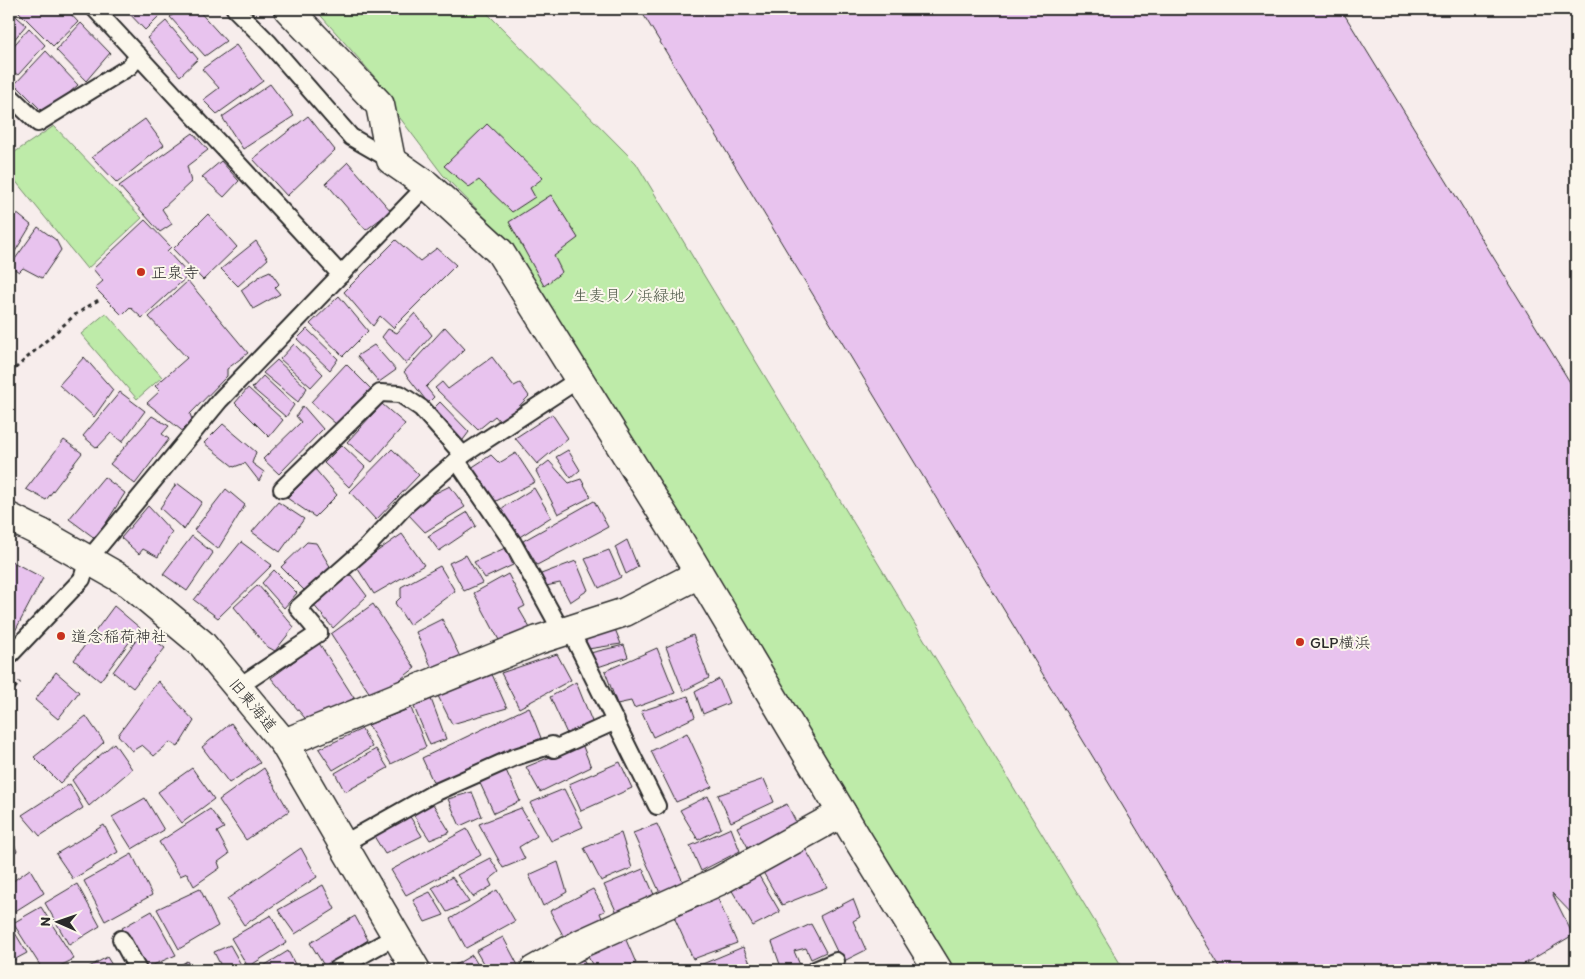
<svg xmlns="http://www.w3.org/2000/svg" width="1585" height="979" viewBox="0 0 1585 979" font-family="Itim,'Klee One',sans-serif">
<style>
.green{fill:#beeba9;stroke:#748b6a}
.building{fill:#e8c3ee;stroke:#2b2b2b}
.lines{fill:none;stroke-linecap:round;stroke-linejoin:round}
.lane-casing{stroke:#2b2b2b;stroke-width:20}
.street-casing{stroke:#2b2b2b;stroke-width:31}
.secondary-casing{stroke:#2b2b2b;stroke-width:31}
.path{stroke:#2b2b2b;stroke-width:3;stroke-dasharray:4 4;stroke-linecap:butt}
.lane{stroke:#fbf7ec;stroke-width:16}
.street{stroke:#fbf7ec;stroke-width:28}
.secondary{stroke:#fbf7ec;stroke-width:28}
.poi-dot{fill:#c8321e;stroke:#fbf7ec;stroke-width:2}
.labels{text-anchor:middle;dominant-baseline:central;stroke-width:4;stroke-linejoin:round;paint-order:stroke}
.poi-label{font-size:16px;fill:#2b2b2b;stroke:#fbf7ec;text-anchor:start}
.park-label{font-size:16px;fill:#505b4a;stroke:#fbf7ec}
.street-label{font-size:16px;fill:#2b2b2b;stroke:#fbf7ec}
</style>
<rect width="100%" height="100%" fill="#f7edec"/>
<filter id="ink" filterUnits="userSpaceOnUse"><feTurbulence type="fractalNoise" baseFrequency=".02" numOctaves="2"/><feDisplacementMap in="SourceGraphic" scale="10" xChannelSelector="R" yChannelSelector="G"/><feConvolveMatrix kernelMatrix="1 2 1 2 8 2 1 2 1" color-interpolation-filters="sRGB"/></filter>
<g filter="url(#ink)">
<g class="green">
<path d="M315 9H483L636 163 1124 970H955L558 322 544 295 510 243 443 175 397 114 388 92Z"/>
<path d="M54 126 142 218 87 269 9 173V156Z"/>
<path d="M106 313 162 377 137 399 81 334Z"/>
</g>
<g class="building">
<path d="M16 9H66L78 22 53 46Z"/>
<path d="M125 9H166L145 30Z"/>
<path d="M179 9H197L226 41 205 56 170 17Z"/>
<path d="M640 9H1341L1576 392V918L1552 893 1573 935 1514 970H1222Z"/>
<path d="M9 10 26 25 9 46Z"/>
<path d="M166 21 198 59 180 76 147 38Z"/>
<path d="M81 23 110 53 86 81 56 50Z"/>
<path d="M29 28 45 45 18 75 9 69V51Z"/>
<path d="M236 45 263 81 217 114 203 100 219 88 202 69Z"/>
<path d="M46 51 78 85 50 110 42 111 15 84Z"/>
<path d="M270 84 294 116 243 149 222 117Z"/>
<path d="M308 116 335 150 287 196 253 159Z"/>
<path d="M145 119 164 145 117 183 92 157Z"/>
<path d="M487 124 543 178 530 188 535 197 512 212 479 180 469 187 444 166Z"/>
<path d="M193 133 208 150 187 166 191 182 162 209 172 224 160 232 119 186Z"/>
<path d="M221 161 239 181 224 197 202 177Z"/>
<path d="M348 162 391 211 366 230 326 183Z"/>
<path d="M551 195 578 238 554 256 562 272 544 286 509 222Z"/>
<path d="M15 212 31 225 13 255 9 253V221Z"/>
<path d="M208 214 237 247 203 280 173 249Z"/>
<path d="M145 220 171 247 167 251 189 275 142 318 130 307 122 315 95 288 103 281 93 269Z"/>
<path d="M38 227 56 240 61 250 42 278 23 268 19 272 10 266Z"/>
<path d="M396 240 420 261 437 248 456 265 393 328 380 316 373 326 344 292Z"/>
<path d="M256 241 268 259 238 286 221 269Z"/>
<path d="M270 271 279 284 275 288 280 294 253 309 241 290 263 274Z"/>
<path d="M188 281 248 353 227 369V376L190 414 193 422 185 433 147 403 160 391 155 386 187 358 149 317Z"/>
<path d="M339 296 368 331 343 356 310 324Z"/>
<path d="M415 313 432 335 406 364 382 337 388 329 397 333Z"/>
<path d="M445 327 465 349 426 387 434 397 428 403 404 372Z"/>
<path d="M307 329 338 359 330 370 297 339Z"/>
<path d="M294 344 323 374 311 387 280 359Z"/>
<path d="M374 345 396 370 379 382 357 356Z"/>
<path d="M84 357 113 390 94 417 59 385Z"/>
<path d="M492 357 514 386 520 383 529 396 502 424 495 416 478 430 435 388 442 382 448 389Z"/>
<path d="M277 360 307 388 298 402 263 373Z"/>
<path d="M346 364 371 389 336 424 311 402Z"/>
<path d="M263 376 294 405 286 417 252 388Z"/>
<path d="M248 388 283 420 269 437 235 403Z"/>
<path d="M120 392 145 411 122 442 111 433 97 448 83 436Z"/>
<path d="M440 402 469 432 460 444 430 412Z"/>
<path d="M382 404 405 424 372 462 347 442Z"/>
<path d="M303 406 323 429 279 474 263 459 301 422 296 416Z"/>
<path d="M552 414 568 438 537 464 515 438Z"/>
<path d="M152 416 169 426 162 434 169 439 135 484 110 464Z"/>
<path d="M223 424 256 452 252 463 264 472 259 481 245 463 234 467 204 443Z"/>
<path d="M64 440 82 453 46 500 26 489Z"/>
<path d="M342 445 365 467 349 487 324 463Z"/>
<path d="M392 449 419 475 376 520 350 492Z"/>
<path d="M568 450 580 470 571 478 556 457Z"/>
<path d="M516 453 535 482 494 502 471 468 491 455 499 463Z"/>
<path d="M549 461 569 483 581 479 591 497 558 514 536 471Z"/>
<path d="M315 469 337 495 315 517 287 498Z"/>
<path d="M104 477 125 493 96 539 69 519Z"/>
<path d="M177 483 202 502 184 530 160 508Z"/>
<path d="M450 486 465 507 425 532 407 513 417 502Z"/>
<path d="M534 488 551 517 518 538 499 510Z"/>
<path d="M226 489 245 505 218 549 194 530Z"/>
<path d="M594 501 608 527 537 565 523 541Z"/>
<path d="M278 502 304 519 280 552 252 532Z"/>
<path d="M148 506 172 532 158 557 143 549 139 554 121 538Z"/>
<path d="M468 512 476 526 439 551 428 536Z"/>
<path d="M402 534 424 565 374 594 356 566Z"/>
<path d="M192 536 213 553 187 591 163 574Z"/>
<path d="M627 540 638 567 626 574 615 547Z"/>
<path d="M241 542 272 565 218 618 194 600Z"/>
<path d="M307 542 316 543 331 568 308 594 281 567Z"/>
<path d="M505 548 513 565 485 578 474 562Z"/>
<path d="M609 550 621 577 599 588 585 559Z"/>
<path d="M466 555 482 583 464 591 449 563Z"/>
<path d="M11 561 43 578 14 633 9 631V565Z"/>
<path d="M576 561 588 590 570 602 560 583 546 586 541 574Z"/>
<path d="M440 566 455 591 409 625 395 603 401 597V587Z"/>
<path d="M274 570 297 593 284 608 262 583Z"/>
<path d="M508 574 525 606 519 609 530 628 500 642 474 593Z"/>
<path d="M351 575 367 596 333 628 312 603Z"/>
<path d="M258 585 294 627 275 651 266 646 234 607Z"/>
<path d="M373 604 415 668 374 700 331 634Z"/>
<path d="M114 606 140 628 100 681 74 660Z"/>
<path d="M442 619 461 659 434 673 416 632Z"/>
<path d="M613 624 621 644 588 649 581 632Z"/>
<path d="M143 631 165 648 133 688 113 672Z"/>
<path d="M693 635 709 678 683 691 666 647Z"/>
<path d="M319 643 354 698 310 724 271 678Z"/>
<path d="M624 645 628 657 598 667 590 653Z"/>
<path d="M657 648 675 693 634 708 631 701 617 704 605 671Z"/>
<path d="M557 654 571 680 519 708 501 673Z"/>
<path d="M56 672 79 692 58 719 35 700Z"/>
<path d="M491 672 507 708 452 724 436 692Z"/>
<path d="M719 679 729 703 703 714 695 692Z"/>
<path d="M158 681 194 721 178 747 170 742 154 756 142 745 132 751 118 735Z"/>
<path d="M576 682 593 724 569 738 550 697Z"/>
<path d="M688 696 695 717 653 737 641 711Z"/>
<path d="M431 699 446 739 430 745 414 707Z"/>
<path d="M529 707 541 738 435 786 422 758Z"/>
<path d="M411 708 426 747 391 764 368 725Z"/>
<path d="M86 716 104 742 60 783 34 757Z"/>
<path d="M231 723 260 763 229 783 202 747Z"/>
<path d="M362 729 372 747 333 770 319 749Z"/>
<path d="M687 733 712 787 676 802 651 751Z"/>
<path d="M114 743 132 769 89 806 72 780Z"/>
<path d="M582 744 591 767 540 792 526 767Z"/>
<path d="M376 749 388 768 345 792 335 773Z"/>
<path d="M620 762 632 788 581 811 569 784Z"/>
<path d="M192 768 214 799 182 823 158 792Z"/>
<path d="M264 768 289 811 246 840 219 800Z"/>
<path d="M505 768 520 801 494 813 478 779Z"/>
<path d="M764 779 774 802 731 822 718 795Z"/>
<path d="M70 784 83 808 40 836 22 815Z"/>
<path d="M564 789 583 827 551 841 530 803Z"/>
<path d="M472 792 482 816 460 826 448 799Z"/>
<path d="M708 796 721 828 698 840 680 810Z"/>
<path d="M145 798 164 830 132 849 112 817Z"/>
<path d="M433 804 450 832 430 840 413 814Z"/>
<path d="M787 804 799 828 752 855 737 827Z"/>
<path d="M521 808 537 836 519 847 525 859 503 868 479 824Z"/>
<path d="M210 809 224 828 217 832 229 854 218 862 220 868 194 886 187 873 180 876 159 842Z"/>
<path d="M409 815 422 836 385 854 372 833Z"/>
<path d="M657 824 684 884 660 893 633 833Z"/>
<path d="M104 825 118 852 73 879 56 854Z"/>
<path d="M731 828 740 851 701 871 690 846Z"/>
<path d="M467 829 481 855 406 895 391 870Z"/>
<path d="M621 833 632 868 601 881 584 848Z"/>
<path d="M9 834 17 851 9 857Z"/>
<path d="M802 843 827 887 782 905 760 867Z"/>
<path d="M301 848 317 877 244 925 227 899Z"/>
<path d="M132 854 152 895 105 921 84 881Z"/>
<path d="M490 858 499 872 489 880 492 886 473 897 457 875Z"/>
<path d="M558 862 567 892 543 906 529 875Z"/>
<path d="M30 869 44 893 9 915V884Z"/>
<path d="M643 869 655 897 618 915 604 885Z"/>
<path d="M755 869 780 912 753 926 728 884Z"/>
<path d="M452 877 469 902 447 912 432 888Z"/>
<path d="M77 884 100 926 69 945 45 903Z"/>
<path d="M323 885 335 909 295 934 278 910Z"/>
<path d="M200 889 218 926 179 949 157 909Z"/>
<path d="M593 889 605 911 600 913 604 923 566 941 550 911Z"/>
<path d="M497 890 515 921 466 948 450 919Z"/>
<path d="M430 892 444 915 425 922 413 900Z"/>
<path d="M718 899 737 943 693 959 674 917Z"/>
<path d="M853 899 860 917 853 921 866 950 842 962 820 916Z"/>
<path d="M41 907 74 959 52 970H43L13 923Z"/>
<path d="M152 911 176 955 144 969 122 928Z"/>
<path d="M271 915 286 943 248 967 231 938Z"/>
<path d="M355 916 368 940 325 967 310 943Z"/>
<path d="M9 923 27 953 12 961 9 957Z"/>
<path d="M811 924 826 952 811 959 806 948 794 951 800 965 787 970H782L772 942Z"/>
<path d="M623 933 636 963 619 970H595L584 949Z"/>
<path d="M503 937 520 969 515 970H487L476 951Z"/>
<path d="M230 945 244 970H214L213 968 221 966 214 952Z"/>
<path d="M743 947 753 970H693V968Z"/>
<path d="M288 951 298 970H257Z"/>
<path d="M472 955 481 970H451L450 968Z"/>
<path d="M107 957 115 970H84Z"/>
<path d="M583 960 589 970H563Z"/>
<path d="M187 961 192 970H172Z"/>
</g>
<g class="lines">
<g class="lane-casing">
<g id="lane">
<path d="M95 9 341 275"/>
<path d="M235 9 269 43 351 137 391 160"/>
<path d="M9 95 38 123 129 67 139 56"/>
<path d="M457 461 513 543 562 632"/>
<path d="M282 489 380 393 400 394 421 408 463 455"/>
<path d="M570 630 657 806"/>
<path d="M9 656 82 579 88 560 220 400 427 185"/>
<path d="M238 687 319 633 298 608 367 547 407 504 463 455 579 379"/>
<path d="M343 844 432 794 515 757 552 745 554 749 616 721"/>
<path d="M121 939 138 970"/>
<path d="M335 970 396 936"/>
<path d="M815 970 836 961"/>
</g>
</g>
<g class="street-casing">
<g id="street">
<path d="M288 9 380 105 391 160 427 185 500 252 678 538 857 838 938 970"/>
<path d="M41 533 129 583 202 644 284 743 416 970"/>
<path d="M284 743 538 640 625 612 699 574"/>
<path d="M534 970 582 943 719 881 842 813"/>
</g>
</g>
<g class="secondary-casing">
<path id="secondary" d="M9 517 41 533"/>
</g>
<g class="path">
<path d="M9 374 76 314 100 299"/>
<path d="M9 695 20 682"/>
</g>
<use href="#lane" class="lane"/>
<use href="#street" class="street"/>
<use href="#secondary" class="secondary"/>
</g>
</g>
<g class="poi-dot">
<circle cx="141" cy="272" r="5"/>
<circle cx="61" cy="636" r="5"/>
<circle cx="1300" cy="642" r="5"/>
</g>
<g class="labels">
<g class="poi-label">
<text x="151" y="272">正泉寺</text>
<text x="71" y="636">道念稲荷神社</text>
<text x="1310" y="642">GLP横浜</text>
</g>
<g class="park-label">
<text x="629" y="295">生麦貝ノ浜緑地</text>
</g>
<g class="street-label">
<text transform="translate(253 705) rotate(50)">旧東海道</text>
</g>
</g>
<rect width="1585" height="979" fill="none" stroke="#fbf7ec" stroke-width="30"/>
<rect x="15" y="15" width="1555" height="949" fill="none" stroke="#2b2b2b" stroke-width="2" filter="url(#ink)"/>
<g transform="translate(58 922) rotate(272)" stroke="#fbf7ec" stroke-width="4" paint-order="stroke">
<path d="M0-4L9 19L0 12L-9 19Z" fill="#2b2b2b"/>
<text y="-8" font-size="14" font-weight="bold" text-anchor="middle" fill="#2b2b2b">N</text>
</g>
</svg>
